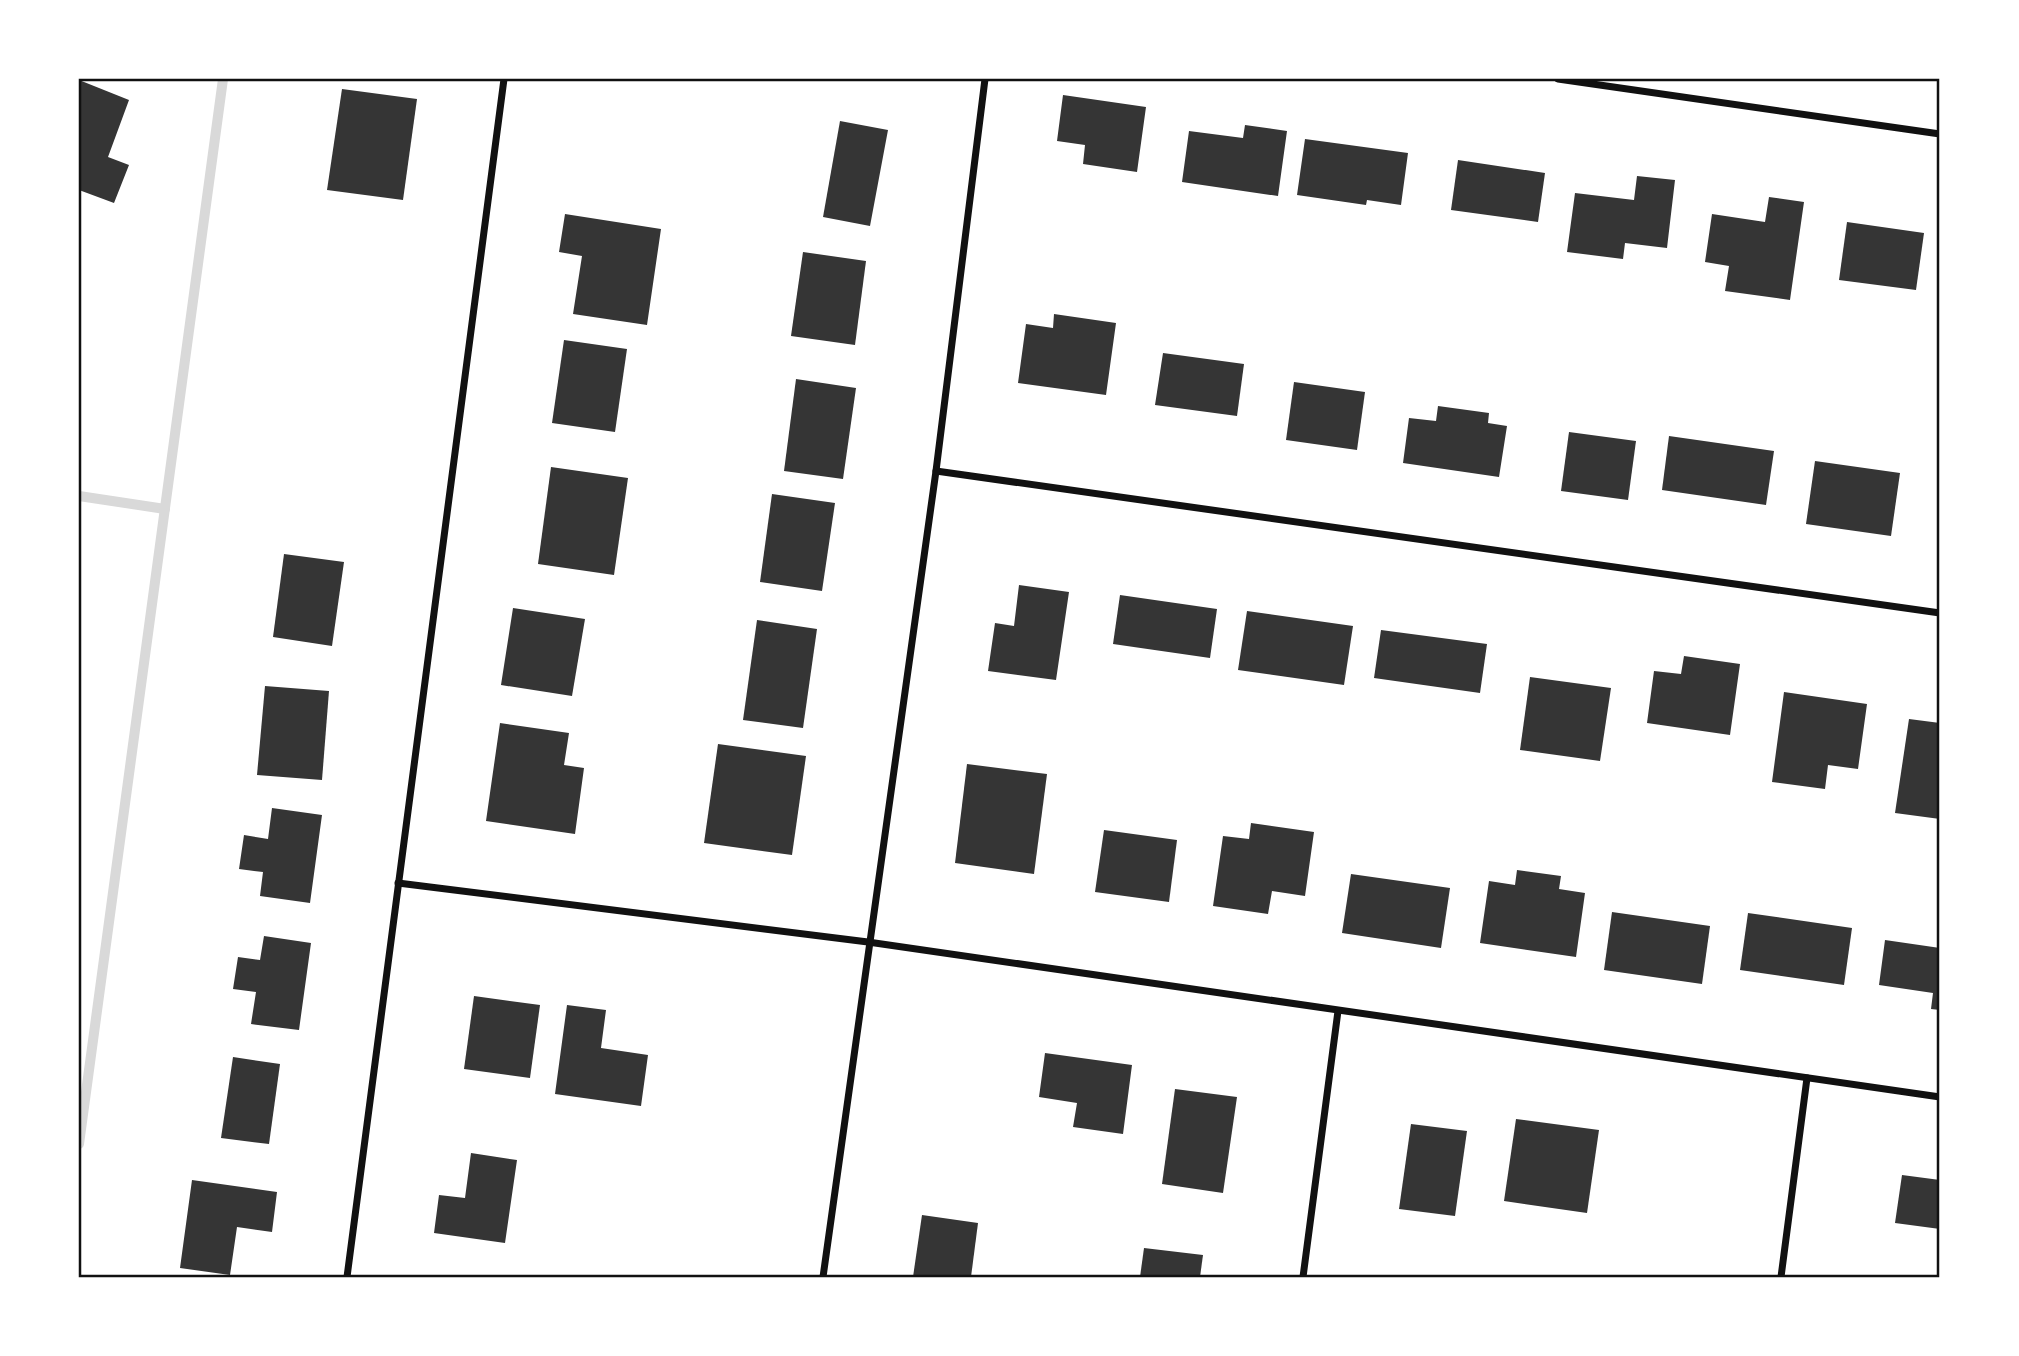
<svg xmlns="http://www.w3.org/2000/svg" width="2019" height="1356" viewBox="0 0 2019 1356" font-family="Jost,sans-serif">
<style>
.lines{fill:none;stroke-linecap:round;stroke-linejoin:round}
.stream{stroke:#d9d9d9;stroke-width:10}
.building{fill:#353535}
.minor{stroke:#111;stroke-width:7}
.neatline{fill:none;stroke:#111;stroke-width:2.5}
</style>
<rect width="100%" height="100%" fill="#fff"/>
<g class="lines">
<g class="stream">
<path d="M79 496 165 509"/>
<path d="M79 1144 223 79"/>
</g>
</g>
<g class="building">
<path d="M79 80 129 100 108 157 129 165 114 203 79 190Z"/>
<path d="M342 89 417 99 403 200 327 190Z"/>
<path d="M1063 95 1146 107 1137 172 1083 164 1085 145 1057 141Z"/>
<path d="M840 121 888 130 870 226 823 217Z"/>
<path d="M1245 125 1287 131 1278 196 1182 182 1189 131 1243 138Z"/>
<path d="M1305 139 1408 153 1401 205 1367 200 1366 205 1297 195Z"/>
<path d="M1458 160 1545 173 1538 222 1451 210Z"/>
<path d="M1637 176 1675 180 1667 248 1625 243 1623 259 1567 252 1575 193 1634 200Z"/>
<path d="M1769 197 1804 202 1790 300 1725 291 1729 266 1705 262 1712 214 1765 222Z"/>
<path d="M565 214 661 229 647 325 573 314 582 256 559 252Z"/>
<path d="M1847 222 1924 233 1916 290 1839 280Z"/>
<path d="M803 252 866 261 855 345 791 336Z"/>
<path d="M1054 314 1116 323 1106 395 1018 383 1026 324 1053 328Z"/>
<path d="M564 340 627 349 615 432 552 423Z"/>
<path d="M1163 353 1244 364 1237 416 1155 405Z"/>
<path d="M796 379 856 388 843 479 784 471Z"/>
<path d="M1294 382 1365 392 1357 450 1286 440Z"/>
<path d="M1438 406 1489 413 1488 423 1507 426 1499 477 1403 463 1409 418 1436 421Z"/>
<path d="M1569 432 1636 441 1628 500 1561 491Z"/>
<path d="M1669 436 1774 451 1766 505 1662 490Z"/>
<path d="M1815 461 1900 473 1891 536 1806 524Z"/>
<path d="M551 467 628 478 614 575 538 564Z"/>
<path d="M772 494 835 503 822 591 760 582Z"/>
<path d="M284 554 344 562 332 646 273 637Z"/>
<path d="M1019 585 1069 592 1056 680 988 671 995 623 1014 626Z"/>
<path d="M1120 595 1217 609 1210 658 1113 644Z"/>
<path d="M513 608 585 619 572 696 501 685Z"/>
<path d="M1247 611 1353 626 1344 685 1238 670Z"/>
<path d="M757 620 817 629 803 728 743 720Z"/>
<path d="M1381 630 1487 644 1480 693 1374 678Z"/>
<path d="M1684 656 1740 664 1730 735 1647 723 1654 671 1681 674Z"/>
<path d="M1530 677 1611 688 1600 761 1520 750Z"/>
<path d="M265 686 329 691 322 780 257 775Z"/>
<path d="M1784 692 1867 704 1858 769 1828 765 1825 789 1772 782Z"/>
<path d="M1909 719 1940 723V819L1895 813Z"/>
<path d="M500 723 569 733 564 765 584 768 575 834 486 821Z"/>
<path d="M718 744 806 756 792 855 704 843Z"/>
<path d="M967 764 1047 774 1034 874 955 863Z"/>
<path d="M272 808 322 815 310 903 260 896 263 872 239 869 244 835 268 839Z"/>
<path d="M1251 823 1314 832 1305 896 1272 891 1268 914 1213 906 1223 836 1249 839Z"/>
<path d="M1104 830 1177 840 1169 902 1095 892Z"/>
<path d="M1517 870 1561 876 1559 889 1585 893 1576 957 1480 943 1489 881 1515 885Z"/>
<path d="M1351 874 1450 888 1441 948 1342 933Z"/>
<path d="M1612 912 1710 926 1702 984 1604 970Z"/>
<path d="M1748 913 1852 928 1844 985 1740 970Z"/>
<path d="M264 936 311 943 299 1030 251 1024 256 992 233 989 238 957 260 960Z"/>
<path d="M1885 940 1940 948V1010L1931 1009 1933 993 1879 985Z"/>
<path d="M474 996 540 1005 530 1078 464 1069Z"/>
<path d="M567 1005 606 1010 601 1048 648 1055 641 1106 555 1094Z"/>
<path d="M1045 1053 1132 1065 1123 1134 1073 1127 1077 1103 1039 1097Z"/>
<path d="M233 1057 280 1064 269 1144 221 1138Z"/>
<path d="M1175 1089 1237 1097 1223 1193 1162 1184Z"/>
<path d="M1516 1119 1599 1130 1587 1213 1504 1201Z"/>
<path d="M1411 1124 1467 1131 1455 1216 1399 1209Z"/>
<path d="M471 1153 517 1160 505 1243 434 1233 439 1195 465 1198Z"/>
<path d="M1902 1175 1940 1180V1229L1895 1223Z"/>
<path d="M192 1180 277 1192 272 1232 237 1227 230 1275 180 1268Z"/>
<path d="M922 1215 978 1223 971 1277H913Z"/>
<path d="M1144 1248 1203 1255 1200 1277H1140Z"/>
</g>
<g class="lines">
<g class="minor">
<path d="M1558 79 1940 134"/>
<path d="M936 471 1940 613"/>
<path d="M398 883 868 942 1940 1097"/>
<path d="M347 1277 504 79"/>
<path d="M823 1277 936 471 985 79"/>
<path d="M1303 1277 1338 1011"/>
<path d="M1781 1277 1807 1078"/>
</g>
</g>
<rect width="2019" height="1356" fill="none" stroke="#ffffff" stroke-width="161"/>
<rect x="80" y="80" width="1858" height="1196" class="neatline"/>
</svg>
